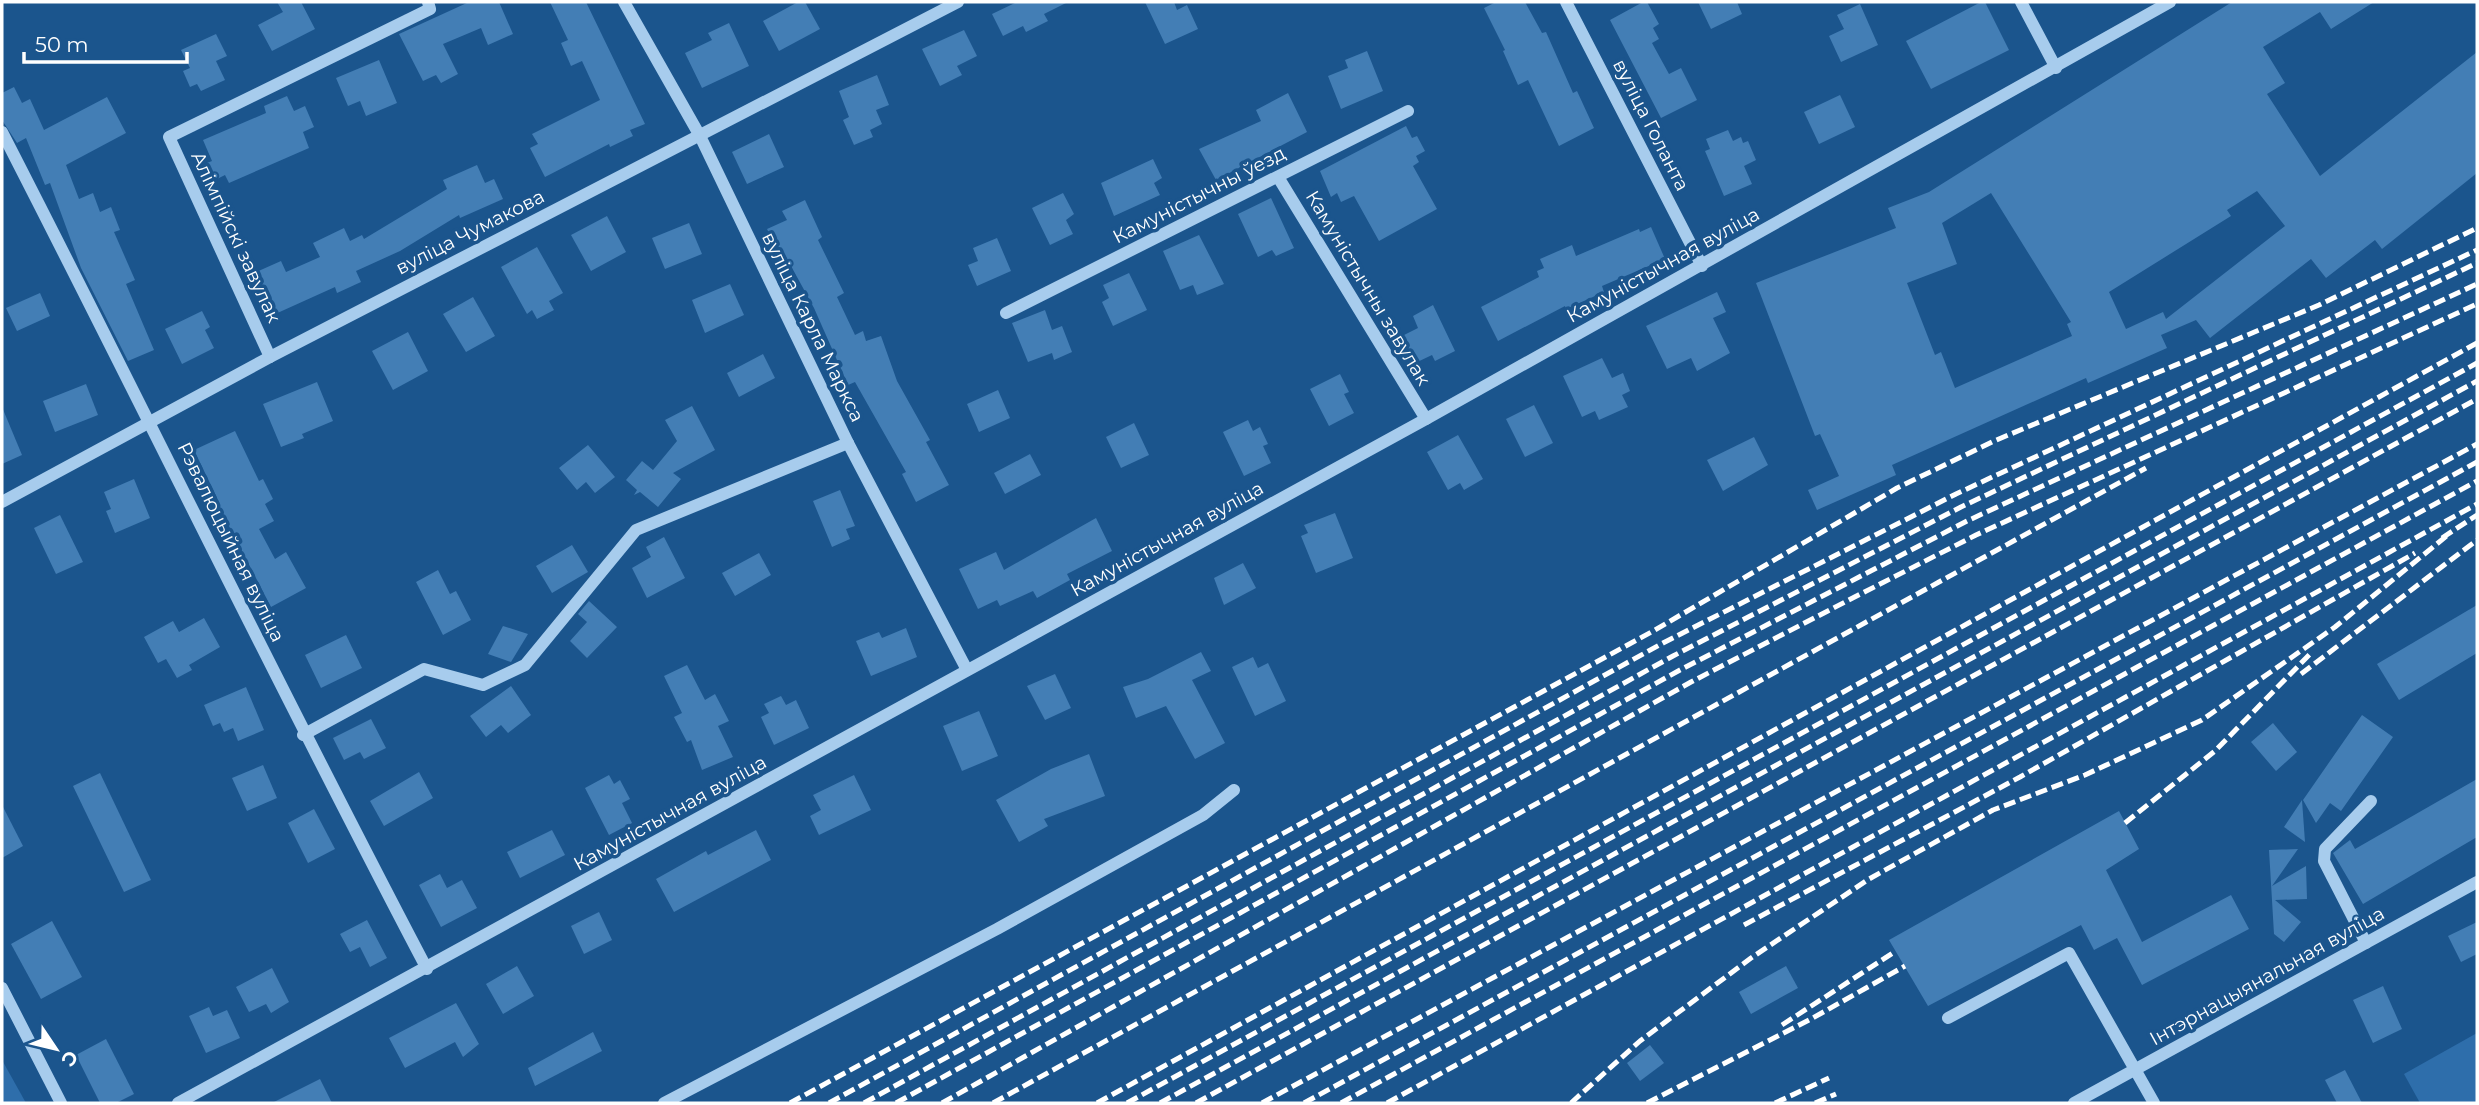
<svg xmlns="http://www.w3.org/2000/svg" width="2479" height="1105" viewBox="0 0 2479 1105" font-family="Montserrat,sans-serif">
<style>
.green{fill:#2e6eab}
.building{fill:#437eb5;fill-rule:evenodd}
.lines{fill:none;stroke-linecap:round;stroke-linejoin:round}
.minor{stroke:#a7cced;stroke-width:12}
.rail{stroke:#fff;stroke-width:5;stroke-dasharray:12 5;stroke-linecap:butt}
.labels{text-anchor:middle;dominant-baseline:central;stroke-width:7;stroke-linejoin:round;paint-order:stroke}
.street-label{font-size:19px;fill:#fff;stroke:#1b558d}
</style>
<rect width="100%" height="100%" fill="#1b558d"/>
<g class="green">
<path d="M2477 1033V1103H2420L2404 1074Z"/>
<path d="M2 1060 26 1103H2Z"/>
</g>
<g class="building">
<path d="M277 2H301L315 29 272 51 258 25 283 12Z"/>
<path d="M469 2H499L513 34 488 45 481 28 443 44 458 74 441 83 436 75 423 81 399 34Z"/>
<path d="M550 2H586L645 124 630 130 633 136 610 147 609 144 545 177 530 148 538 144 532 134 600 100 582 61 571 66 561 43 568 40Z"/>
<path d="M798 2H805L820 29 779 51 763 21Z"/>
<path d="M1017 2H1068L1044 14 1048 21 1026 32 1023 26 1003 36 992 14Z"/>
<path d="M1145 2H1174L1177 10 1187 5 1198 29 1165 44Z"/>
<path d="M1496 2H1525L1542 33 1546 32 1573 93 1577 91 1594 128 1559 146 1528 80 1518 85 1503 51 1505 50 1484 8Z"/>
<path d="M1643 2H1647L1659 24 1653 28 1659 39 1652 43 1669 74 1681 68 1697 100 1661 118 1610 20Z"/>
<path d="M1698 2H1737L1742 14 1711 29Z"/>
<path d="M1981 2H1985L2009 50 1931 89 1906 41Z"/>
<path d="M2232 2H2374L2331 29 2320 12 2263 47 2285 83 2267 94 2320 176 2477 52V173L2382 249 2375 240 2326 278 2311 259 2210 338 2196 320 2161 335 2167 348 2088 383 2086 378 1892 465 1896 475 1817 510 1808 490 1839 476 1820 434 1815 436 1756 283 1896 228 1888 208 1929 192ZM2257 191 2285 226 2166 319 2163 312 2126 329 2109 292 2231 216 2227 210ZM1991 193 2071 322 2067 324 2072 336 1955 388 1941 352 1935 355 1907 283 1957 264 1942 223Z"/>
<path d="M1860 4 1878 45 1841 62 1829 36 1844 29 1837 15Z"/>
<path d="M729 23 749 66 702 88 685 53 712 40 708 33Z"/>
<path d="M964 30 977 56 957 66 962 75 940 86 922 49Z"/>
<path d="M216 34 227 56 216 61 225 80 201 91 197 84 190 87 183 71 190 68 181 50Z"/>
<path d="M1367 51 1383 91 1341 109 1328 76 1348 68 1345 60Z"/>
<path d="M379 60 397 103 366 116 360 101 348 106 336 78Z"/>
<path d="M877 75 889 105 876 110 882 124 870 130 873 137 854 145 843 120 849 117 839 91Z"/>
<path d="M14 87 22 103 30 99 44 130 107 97 126 133 66 165 79 199 93 193 100 212 111 207 120 230 114 232 135 280 126 284 154 350 128 361 81 268 50 183 45 185 26 138 17 143 2 120V93Z"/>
<path d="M1288 93 1307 132 1216 180 1199 149 1261 121 1256 110Z"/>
<path d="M1840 95 1855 127 1819 144 1804 112Z"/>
<path d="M287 96 294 111 305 106 314 127 303 132 309 148 229 183 225 175 215 180 207 163 212 161 203 140 266 113 264 106Z"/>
<path d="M1406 126 1412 138 1417 136 1425 151 1416 156 1419 162 1413 166 1437 209 1379 241 1354 196 1341 202 1337 193 1331 197 1320 171Z"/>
<path d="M1728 130 1733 141 1741 137 1743 143 1748 141 1756 160 1744 166 1752 184 1724 196 1705 151 1710 149 1706 139Z"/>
<path d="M769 134 784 167 747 184 732 152Z"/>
<path d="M1153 159 1162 178 1154 183 1160 195 1114 216 1101 183Z"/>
<path d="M477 165 485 183 494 179 503 199 460 218 459 215 400 251 356 271 361 282 337 293 335 287 273 315 254 273 281 261 286 272 320 257 313 243 344 228 350 241 362 235 364 239 447 189 443 180Z"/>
<path d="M1063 193 1074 214 1066 220 1073 234 1050 245 1032 208Z"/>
<path d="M1271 198 1294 248 1276 256 1272 250 1258 257 1238 214Z"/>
<path d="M805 200 822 237 818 240 844 293 837 297 855 335 863 331 866 341 881 336 897 381 930 440 926 442 949 485 916 502 902 474 906 472 855 382 848 385 814 308 785 255 781 257 767 229 787 220 782 211Z"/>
<path d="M607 216 626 252 591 271 571 235Z"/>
<path d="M689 223 702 254 665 269 652 238Z"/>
<path d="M1651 227 1665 259 1602 286 1604 292 1566 309 1565 306 1498 341 1481 307 1539 277 1537 271 1544 268 1540 259 1572 245 1576 256 1639 229 1640 232Z"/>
<path d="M1199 235 1224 284 1197 295 1193 285 1180 290 1163 251Z"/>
<path d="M997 238 1011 271 977 286 968 265 978 261 973 248Z"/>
<path d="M537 247 563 293 549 301 554 310 537 319 532 310 527 314 501 267Z"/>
<path d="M1129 273 1147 310 1113 326 1102 302 1109 298 1103 285Z"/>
<path d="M730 284 744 315 705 333 692 300Z"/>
<path d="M1717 292 1726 312 1713 318 1730 353 1697 371 1691 358 1667 369 1646 326Z"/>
<path d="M40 293 50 316 17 331 6 308Z"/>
<path d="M473 297 495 336 466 352 443 314Z"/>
<path d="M1433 305 1455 351 1435 361 1432 355 1411 365 1398 338 1418 328 1413 316Z"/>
<path d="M1045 310 1052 330 1062 326 1072 352 1054 360 1052 353 1028 362 1012 323Z"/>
<path d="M202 311 210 327 205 330 214 348 182 364 165 329Z"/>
<path d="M408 332 428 371 393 390 372 351Z"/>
<path d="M763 354 775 378 739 397 727 373Z"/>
<path d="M1602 358 1612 378 1623 373 1630 391 1622 395 1628 407 1599 420 1595 411 1582 417 1563 376Z"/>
<path d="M1340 374 1349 392 1344 394 1354 413 1329 426 1310 389Z"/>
<path d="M317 382 333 421 302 434 304 438 281 447 263 404Z"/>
<path d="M86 384 98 415 55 432 43 401Z"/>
<path d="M998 390 1010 418 979 432 967 404Z"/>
<path d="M1534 405 1553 443 1525 457 1506 419Z"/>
<path d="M692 406 715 450 673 473 681 479 658 507 640 492 634 495 637 490 626 480 642 461 653 470 677 441 665 420Z"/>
<path d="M2 407 22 455 2 464Z"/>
<path d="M1248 420 1253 431 1260 427 1268 444 1263 446 1271 463 1244 476 1223 432Z"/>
<path d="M1134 423 1149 455 1121 468 1106 437Z"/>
<path d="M235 431 259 481 263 479 273 499 265 504 274 521 259 529 275 559 286 552 306 588 271 607 217 503 219 502 194 450Z"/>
<path d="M1458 435 1483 479 1464 490 1460 483 1448 490 1427 452Z"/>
<path d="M1754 437 1768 465 1723 491 1707 460Z"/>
<path d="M588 445 615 477 595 493 586 482 577 490 559 468Z"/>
<path d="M1030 454 1041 475 1005 494 994 473Z"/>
<path d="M134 479 150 518 115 533 106 511 111 509 104 492Z"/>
<path d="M840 490 855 526 846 529 850 539 832 547 813 501Z"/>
<path d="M1335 513 1353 558 1316 573 1301 536 1308 533 1304 525Z"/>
<path d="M60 515 83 562 56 574 34 528Z"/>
<path d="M1096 518 1112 551 1067 574 1070 580 1037 598 1033 591 1000 606 997 600 978 609 959 569 996 552 1004 570Z"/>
<path d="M664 537 685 578 647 598 632 568 651 557 646 547Z"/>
<path d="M572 545 588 572 552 593 536 566Z"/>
<path d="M759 553 771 575 735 596 722 573Z"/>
<path d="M1243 563 1256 588 1224 605 1214 578Z"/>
<path d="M438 570 450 594 456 591 471 620 443 635 416 582Z"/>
<path d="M589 601 617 627 587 658 570 641 587 622 578 614Z"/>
<path d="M2477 605V653L2399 700 2377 664Z"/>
<path d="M204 618 220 647 189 665 192 670 177 678 166 659 158 663 144 637 173 621 179 632Z"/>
<path d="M503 626 528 634 511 662 488 654Z"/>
<path d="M906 628 917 657 871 676 856 641 879 632 882 638Z"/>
<path d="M346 635 362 668 321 688 305 655Z"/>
<path d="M1201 652 1211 671 1192 680 1225 743 1195 759 1166 706 1136 718 1123 687 1148 679Z"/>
<path d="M1253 657 1258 668 1268 663 1286 701 1255 716 1232 667Z"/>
<path d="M687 665 705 700 715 694 729 721 718 726 733 757 702 770 691 740 687 742 674 717 682 713 664 676Z"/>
<path d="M1055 674 1071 708 1045 720 1027 686Z"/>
<path d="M511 686 531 715 508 733 501 725 486 737 470 716Z"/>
<path d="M246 687 264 730 238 741 233 728 224 732 220 723 213 726 204 705Z"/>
<path d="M781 696 786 705 796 700 809 728 774 745 761 717 769 713 764 704Z"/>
<path d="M979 711 998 756 962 771 943 726Z"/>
<path d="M2362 715 2393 737 2341 811 2330 803 2316 823 2303 800Z"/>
<path d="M371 719 386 748 364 759 360 752 344 760 333 738Z"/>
<path d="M2273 723 2297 752 2276 771 2251 742Z"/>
<path d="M1089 754 1105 796 1044 819 1048 826 1019 842 996 800 1051 769Z"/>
<path d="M263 765 277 798 247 811 232 778Z"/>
<path d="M419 772 433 798 384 826 370 801Z"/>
<path d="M100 773 151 880 124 892 73 786Z"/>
<path d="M609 775 614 784 620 780 630 799 622 803 632 823 609 835 585 788Z"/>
<path d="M854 775 871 810 819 835 810 816 821 810 813 795Z"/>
<path d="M2477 779V837L2363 904 2333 853 2350 840 2355 849Z"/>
<path d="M2302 800 2305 842 2284 827Z"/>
<path d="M2 805 23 846 2 858Z"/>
<path d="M314 809 335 849 308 863 288 823Z"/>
<path d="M2119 811 2139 849 2106 870 2142 942 2231 895 2249 929 2142 985 2117 938 2094 950 2081 925 1928 1006 1889 940Z"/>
<path d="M552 830 565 855 520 878 507 852Z"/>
<path d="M756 830 771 860 674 912 656 879 706 851 708 855Z"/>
<path d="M2298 849 2272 886 2306 866 2307 899 2275 900 2301 922 2284 942 2274 934 2269 850Z"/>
<path d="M440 874 447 888 462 880 477 908 441 927 419 885Z"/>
<path d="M599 912 612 940 584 954 571 926Z"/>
<path d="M367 920 387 958 370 967 360 947 350 952 340 934Z"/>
<path d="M52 921 82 977 41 999 11 944Z"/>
<path d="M2477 922V954L2461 962 2448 936Z"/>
<path d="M517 966 534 996 503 1014 486 984Z"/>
<path d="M1786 966 1798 988 1751 1014 1739 992Z"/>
<path d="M272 968 289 1002 271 1013 266 1004 249 1012 236 987Z"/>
<path d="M2383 986 2402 1029 2373 1043 2353 1000Z"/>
<path d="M456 1003 479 1044 463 1057 455 1042 405 1068 389 1038Z"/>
<path d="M209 1007 213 1016 227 1010 240 1038 206 1053 189 1016Z"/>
<path d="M593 1032 602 1051 535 1086 528 1068Z"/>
<path d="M106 1039 134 1094 116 1103H100L76 1055Z"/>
<path d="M1650 1045 1664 1063 1640 1081 1627 1063Z"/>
<path d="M2345 1070 2362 1103H2337L2325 1080Z"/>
<path d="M320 1079 332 1103H272Z"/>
</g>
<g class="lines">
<g class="minor">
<path d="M624 2 700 136 848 443 967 670"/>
<path d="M1566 2 1702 266"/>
<path d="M2021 2 2056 68"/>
<path d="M2 132C145 410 281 692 427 969"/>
<path d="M1278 177 1426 419"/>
<path d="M1006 313 1408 111"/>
<path d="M270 357 169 137 430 9 428 2"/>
<path d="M2 502 270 357 958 2"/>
<path d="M303 735 424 669 483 685 525 665 636 530 848 443"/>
<path d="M2366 943 2324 861 2325 849 2371 801"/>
<path d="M2 988 61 1103"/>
<path d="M1948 1018 2069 953 2154 1103"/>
<path d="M178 1103 1426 419 2170 2"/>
<path d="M664 1103 997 929 1203 815 1234 790"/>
<path d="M2074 1103 2477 882"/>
</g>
<g class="rail">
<path d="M2442 538 2477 515"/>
<path d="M2301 674 2477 540"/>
<path d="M2125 823 2215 751 2311 653"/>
<path d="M1744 925 2020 777 2415 553"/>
<path d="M1782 1025 1896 951"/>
<path d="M790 1103 1655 630 1897 488 1994 441 2319 305 2477 228"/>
<path d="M829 1103 1663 643 1956 494 2477 250"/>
<path d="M864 1103 1673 656 1961 507 2477 263"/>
<path d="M896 1103 1680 670 1967 521 2477 284"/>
<path d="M942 1103 1691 682 1845 602 1976 535 2477 304"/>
<path d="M993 1103 2146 468"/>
<path d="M1097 1103 2477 343"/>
<path d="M1127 1103 2477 363"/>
<path d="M1160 1103 2477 381"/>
<path d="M1196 1103 2477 399"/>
<path d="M1262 1103 2477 444"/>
<path d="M1304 1103 2477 462"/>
<path d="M1341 1103 2477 481"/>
<path d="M1387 1103 2477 504"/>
<path d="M1571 1103 1640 1041 1751 958 1869 879 1993 810 2085 775 2202 720 2335 627 2449 534"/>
<path d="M1647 1103 1811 1019 1905 966"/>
<path d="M1775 1103 1829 1078"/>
<path d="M1815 1103 1836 1094"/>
</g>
</g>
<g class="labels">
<g class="street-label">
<text transform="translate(1651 125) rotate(63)">вуліца Голанта</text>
<text transform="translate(1199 195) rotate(-27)">Камуністычны ўезд</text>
<text transform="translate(470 232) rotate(-27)">вуліца Чумакова</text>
<text transform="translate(236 237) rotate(65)">Алімпійскі завулак</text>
<text transform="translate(1663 265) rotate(-29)">Камуністычная вуліца</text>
<text transform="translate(1368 288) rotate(59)">Камуністычны завулак</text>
<text transform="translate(813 327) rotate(64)">вуліца Карла Маркса</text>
<text transform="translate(1167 539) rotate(-29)">Камуністычная вуліца</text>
<text transform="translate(231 542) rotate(64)">Рэвалюцыйная вуліца</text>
<text transform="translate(670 813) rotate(-29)">Камуністычная вуліца</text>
<text transform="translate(2267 976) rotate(-29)">Інтэрнацыянальная вуліца</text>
</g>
</g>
<rect width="2479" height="1105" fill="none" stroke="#ffffff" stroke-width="7"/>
<g transform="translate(56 1049) rotate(125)" stroke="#1b558d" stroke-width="5" paint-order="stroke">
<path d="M0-5L12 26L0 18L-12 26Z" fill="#ffffff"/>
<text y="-10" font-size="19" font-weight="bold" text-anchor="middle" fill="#ffffff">С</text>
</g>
<path d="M24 52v10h163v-10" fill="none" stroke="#ffffff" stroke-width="3.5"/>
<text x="35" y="52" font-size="21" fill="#ffffff" stroke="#1b558d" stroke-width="5" paint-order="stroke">50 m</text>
</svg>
